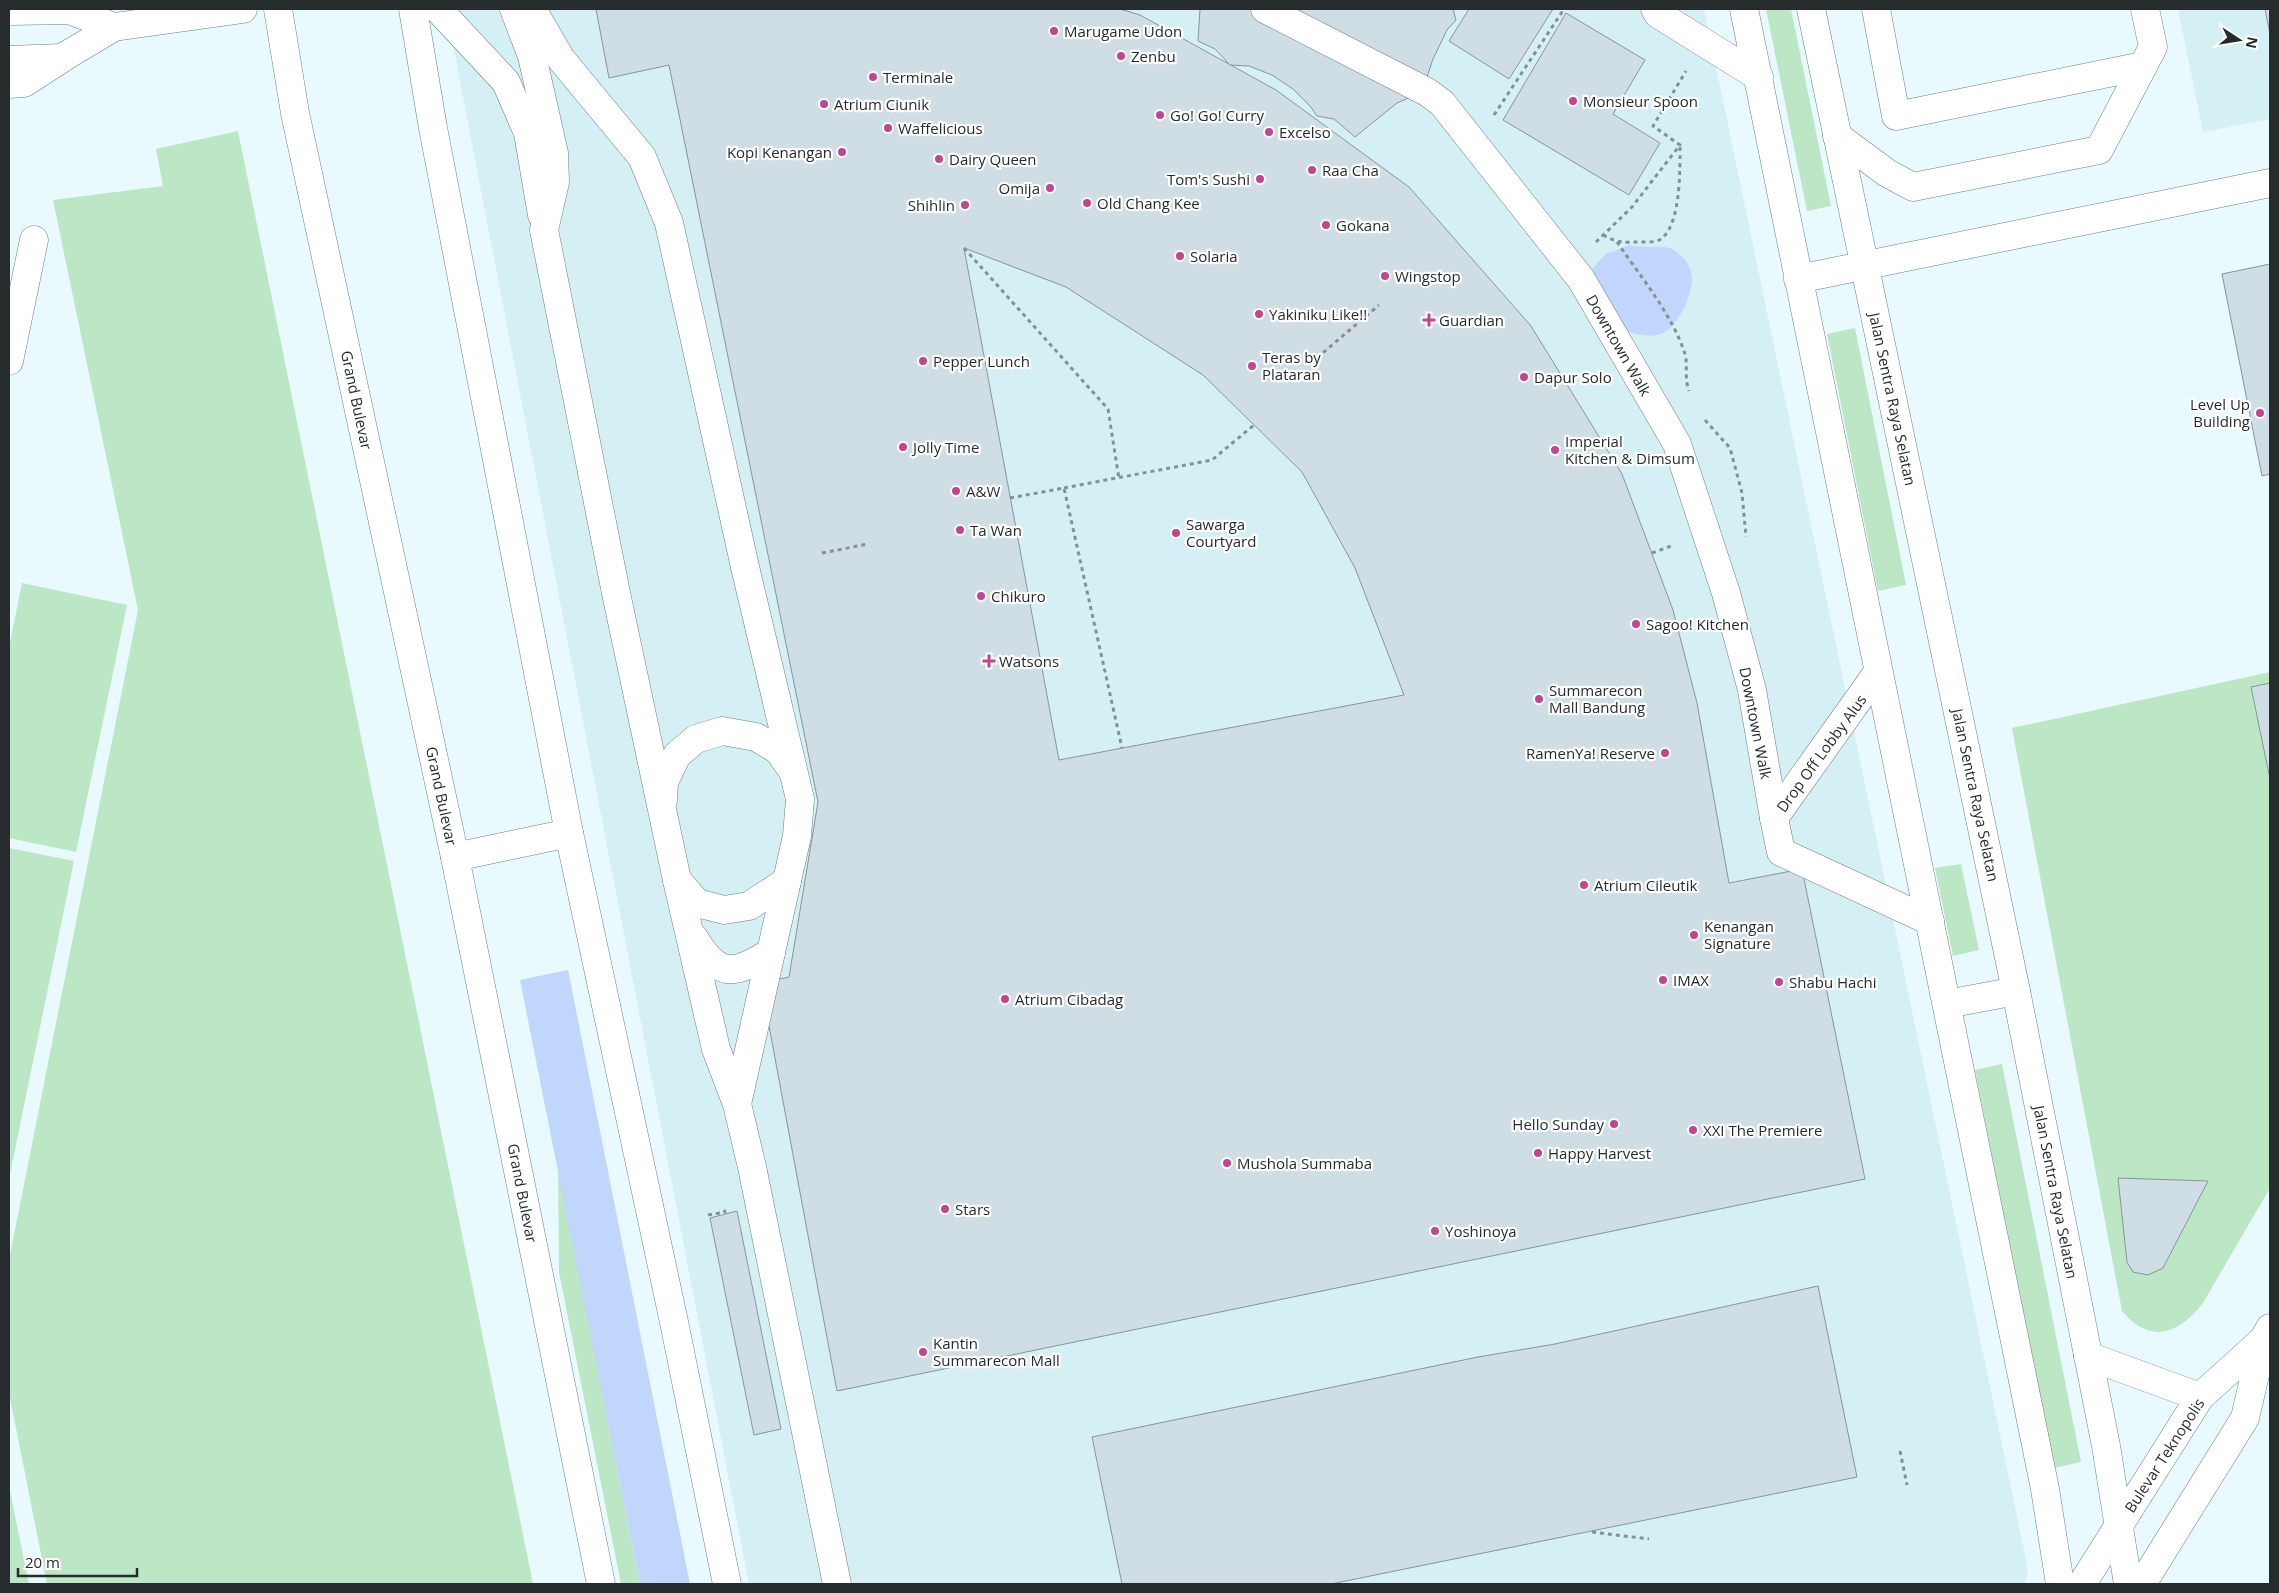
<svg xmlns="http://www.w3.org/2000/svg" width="2279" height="1593" viewBox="0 0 2279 1593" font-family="'Open Sans',sans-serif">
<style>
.built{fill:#d5f0f4}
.green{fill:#bbe7c5}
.water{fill:#c1d6fd}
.building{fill:#cfdde5;stroke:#88949c;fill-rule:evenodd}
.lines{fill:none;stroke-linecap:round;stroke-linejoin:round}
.minor-casing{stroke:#6e7e80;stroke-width:29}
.path{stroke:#849092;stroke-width:3;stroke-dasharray:4 4;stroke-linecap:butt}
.minor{stroke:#fff;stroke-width:28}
.poi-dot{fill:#c34592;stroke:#fff;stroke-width:2}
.labels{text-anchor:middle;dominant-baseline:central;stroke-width:4.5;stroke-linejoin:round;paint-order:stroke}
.poi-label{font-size:15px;fill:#262c2d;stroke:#fff;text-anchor:start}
.street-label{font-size:15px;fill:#262c2d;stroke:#fff}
</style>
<rect width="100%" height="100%" fill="#e8fafd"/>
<g class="built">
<path d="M446 9H1704L2020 1531 2028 1570 2025 1584H749Z"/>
<path d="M2178 9H2270V119L2203 132Z"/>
</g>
<g class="green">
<path d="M1766 9H1791L1831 206 1807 211Z"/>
<path d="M238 131 533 1584H47L9 1393V1260L138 610 53 200 163 186 156 149Z"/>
<path d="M1855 328 1906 585 1878 591 1827 334Z"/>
<path d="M22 583 127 605 76 852 9 838V647Z"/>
<path d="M2270 672V1188L2203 1303C2179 1334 2150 1345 2122 1311L2012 728Z"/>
<path d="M9 848 74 861 9 1179Z"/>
<path d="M1961 864 1979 950 1953 956 1935 868Z"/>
<path d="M2002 1064 2081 1462 2054 1468 1975 1070Z"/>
<path d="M558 1166 640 1584H621L559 1272Z"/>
<path d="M9 1486 29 1584H9Z"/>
</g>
<g class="water">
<path d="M1629 245C1643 249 1665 244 1674 250 1683 255 1692 268 1692 279 1692 296 1676 332 1657 335 1647 337 1636 334 1626 331L1591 270 1606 254Z"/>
<path d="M568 970 690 1584H640L520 980Z"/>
</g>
<g class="building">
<path d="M596 9H1120L1140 15 1276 90 1409 187 1531 326 1622 474 1673 610 1697 703 1729 883 1802 869 1865 1179 837 1391 761 983 789 977 818 802 669 65 609 78ZM964 248 1066 287 1203 375 1302 472 1355 568 1404 695 1059 760Z"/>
<path d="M1200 9H1453L1456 20 1447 30 1433 59 1422 92 1397 103 1355 137 1334 119 1317 116 1310 106 1293 89 1272 75 1249 66 1230 65 1215 49 1198 41Z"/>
<path d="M1469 9H1553L1509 79 1449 41Z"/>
<path d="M2265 9H2270V34Z"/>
<path d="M1566 13 1645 60 1613 114 1660 143 1629 195 1503 120Z"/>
<path d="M2270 264V474L2262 476 2222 274Z"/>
<path d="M2270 683V779L2251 687Z"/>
<path d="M2118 1178 2208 1181 2163 1268 2148 1275 2133 1272 2127 1262Z"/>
<path d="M737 1211 781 1429 754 1435 710 1218Z"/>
<path d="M1818 1286 1857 1477 1331 1584H1122L1092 1437 1478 1357 1555 1344Z"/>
</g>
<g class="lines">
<g class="minor-casing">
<g id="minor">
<path d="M278 9 295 113 455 857 601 1584"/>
<path d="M413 9 433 128 569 833 674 1322 727 1584"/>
<path d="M438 9 506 82 528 133 542 215"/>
<path d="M514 9 532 56 554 153 555 182 544 230 616 593 677 880 716 1049 737 1104 752 1167 837 1584"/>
<path d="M532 9 561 59 642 157 669 223 745 567 800 799 797 836 737 1104"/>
<path d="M1265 9 1427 92 1442 103 1581 279 1677 444 1726 593 1752 690 1774 818"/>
<path d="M1655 9 1658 14 1759 77"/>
<path d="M1744 9 2045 1489 2060 1584"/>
<path d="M1811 9 2016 991 2106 1446 2128 1584"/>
<path d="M1876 9 1896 116 2143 66"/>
<path d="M9 11 69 10 114 27"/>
<path d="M9 60 62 58 114 27 243 9"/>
<path d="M9 84 24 83 61 59"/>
<path d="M1837 136 1887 173 1913 187 2099 150 2153 47 2145 9"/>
<path d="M1798 279 2270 183"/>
<path d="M9 361 34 240"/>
<path d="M1878 672 1774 818 1781 852 1930 921"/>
<path d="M663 800 664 782 677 755 696 739 722 731 756 737 778 750 792 770"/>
<path d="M455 857 569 833"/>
<path d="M677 880 697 903 724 910 749 906 787 881"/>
<path d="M694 938C718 978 734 976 771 952"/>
<path d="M1947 1004 2016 991"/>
<path d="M2088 1356 2200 1397"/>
<path d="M2082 1584 2200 1397 2263 1340 2270 1328"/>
<path d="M2142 1584 2245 1418 2263 1340"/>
</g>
</g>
<g class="path">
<path d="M1494 115 1564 9"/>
<path d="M1603 235C1619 244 1623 242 1640 242 1647 242 1657 243 1662 238 1681 223 1680 168 1680 145"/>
<path d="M1596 242 1632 207 1680 145 1653 126 1686 71"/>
<path d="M1617 242C1640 276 1672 314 1685 354 1688 364 1684 377 1689 391"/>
<path d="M964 248 1108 409 1119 479"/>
<path d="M1311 363 1379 305"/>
<path d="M1705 420 1730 448 1742 493 1746 537"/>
<path d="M1064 488 1212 460 1254 425"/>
<path d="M1010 498 1064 488 1122 748"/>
<path d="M822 553 868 544"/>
<path d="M1652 553 1674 545"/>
<path d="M708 1215 725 1212 724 1210"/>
<path d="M1900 1451 1907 1485"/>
<path d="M1592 1532 1649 1539"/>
</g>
<use href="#minor" class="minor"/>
</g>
<g class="poi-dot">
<circle cx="1054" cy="31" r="5"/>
<circle cx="1121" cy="56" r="5"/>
<circle cx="873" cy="77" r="5"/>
<circle cx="1573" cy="101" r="5"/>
<circle cx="824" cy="104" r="5"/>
<circle cx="1160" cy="115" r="5"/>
<circle cx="888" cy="128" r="5"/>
<circle cx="1269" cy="132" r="5"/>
<circle cx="842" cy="152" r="5"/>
<circle cx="939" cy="159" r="5"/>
<circle cx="1312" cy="170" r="5"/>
<circle cx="1260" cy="179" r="5"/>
<circle cx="1050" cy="188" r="5"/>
<circle cx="1087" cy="203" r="5"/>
<circle cx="965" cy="205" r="5"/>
<circle cx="1326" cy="225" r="5"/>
<circle cx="1180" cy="256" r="5"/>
<circle cx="1385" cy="276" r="5"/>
<circle cx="1259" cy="314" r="5"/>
<path d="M1426.5 312.5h5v5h5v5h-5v5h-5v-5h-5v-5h5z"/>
<circle cx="923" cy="361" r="5"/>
<circle cx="1252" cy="366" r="5"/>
<circle cx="1524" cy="377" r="5"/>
<circle cx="2260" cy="413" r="5"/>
<circle cx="903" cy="447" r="5"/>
<circle cx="1555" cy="450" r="5"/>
<circle cx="956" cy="491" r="5"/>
<circle cx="960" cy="530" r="5"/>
<circle cx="1176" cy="533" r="5"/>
<circle cx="981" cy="596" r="5"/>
<circle cx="1636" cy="624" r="5"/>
<path d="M986.5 653.5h5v5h5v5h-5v5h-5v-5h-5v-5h5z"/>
<circle cx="1539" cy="699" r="5"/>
<circle cx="1665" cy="753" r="5"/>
<circle cx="1584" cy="885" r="5"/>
<circle cx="1694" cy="935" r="5"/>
<circle cx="1663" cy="980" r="5"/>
<circle cx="1779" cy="982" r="5"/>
<circle cx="1005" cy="999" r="5"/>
<circle cx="1614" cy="1124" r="5"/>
<circle cx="1693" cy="1130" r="5"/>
<circle cx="1538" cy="1153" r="5"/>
<circle cx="1227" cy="1163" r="5"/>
<circle cx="945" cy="1209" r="5"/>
<circle cx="1435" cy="1231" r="5"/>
<circle cx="923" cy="1352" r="5"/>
</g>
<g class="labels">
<g class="poi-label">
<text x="1064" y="31">Marugame Udon</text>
<text x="1131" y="56">Zenbu</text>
<text x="883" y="77">Terminale</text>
<text x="1583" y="101">Monsieur Spoon</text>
<text x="834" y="104">Atrium Ciunik</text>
<text x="1170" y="115">Go! Go! Curry</text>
<text x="898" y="128">Waffelicious</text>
<text x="1279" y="132">Excelso</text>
<text x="832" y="152" text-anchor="end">Kopi Kenangan</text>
<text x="949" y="159">Dairy Queen</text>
<text x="1322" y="170">Raa Cha</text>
<text x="1250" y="179" text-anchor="end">Tom's Sushi</text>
<text x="1040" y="188" text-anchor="end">Omija</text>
<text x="1097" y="203">Old Chang Kee</text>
<text x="955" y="205" text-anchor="end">Shihlin</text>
<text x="1336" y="225">Gokana</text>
<text x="1190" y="256">Solaria</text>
<text x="1395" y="276">Wingstop</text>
<text x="1269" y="314">Yakiniku Like!!</text>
<text x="1439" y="320">Guardian</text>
<text x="1262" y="357">Teras by<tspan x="1262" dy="17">Plataran</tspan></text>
<text x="933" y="361">Pepper Lunch</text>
<text x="1534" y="377">Dapur Solo</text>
<text x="2250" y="404" text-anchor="end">Level Up<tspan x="2250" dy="17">Building</tspan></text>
<text x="1565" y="441">Imperial<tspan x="1565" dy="17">Kitchen &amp; Dimsum</tspan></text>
<text x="913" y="447">Jolly Time</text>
<text x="966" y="491">A&amp;W</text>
<text x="1186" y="524">Sawarga<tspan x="1186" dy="17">Courtyard</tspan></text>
<text x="970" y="530">Ta Wan</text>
<text x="991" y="596">Chikuro</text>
<text x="1646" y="624">Sagoo! Kitchen</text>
<text x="999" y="661">Watsons</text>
<text x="1549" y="690">Summarecon<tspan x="1549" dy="17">Mall Bandung</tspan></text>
<text x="1655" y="753" text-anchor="end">RamenYa! Reserve</text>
<text x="1594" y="885">Atrium Cileutik</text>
<text x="1704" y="926">Kenangan<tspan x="1704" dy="17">Signature</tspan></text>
<text x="1673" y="980">IMAX</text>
<text x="1789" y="982">Shabu Hachi</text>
<text x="1015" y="999">Atrium Cibadag</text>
<text x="1604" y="1124" text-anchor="end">Hello Sunday</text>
<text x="1703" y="1130">XXI The Premiere</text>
<text x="1548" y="1153">Happy Harvest</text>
<text x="1237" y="1163">Mushola Summaba</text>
<text x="955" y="1209">Stars</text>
<text x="1445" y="1231">Yoshinoya</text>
<text x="933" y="1343">Kantin<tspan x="933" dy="17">Summarecon Mall</tspan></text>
</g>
<g class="street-label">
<text transform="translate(1619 345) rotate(60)">Downtown Walk</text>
<text transform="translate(1893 399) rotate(78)">Jalan Sentra Raya Selatan</text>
<text transform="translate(357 400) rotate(78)">Grand Bulevar</text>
<text transform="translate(1756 723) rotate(79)">Downtown Walk</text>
<text transform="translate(1821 753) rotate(-54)">Drop Off Lobby Alus</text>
<text transform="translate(1976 795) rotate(78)">Jalan Sentra Raya Selatan</text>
<text transform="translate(442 796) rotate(78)">Grand Bulevar</text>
<text transform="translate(2056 1192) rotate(79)">Jalan Sentra Raya Selatan</text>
<text transform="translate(523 1193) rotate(79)">Grand Bulevar</text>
<text transform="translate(2164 1455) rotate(-57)">Bulevar Teknopolis</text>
</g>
</g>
<rect width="2279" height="1593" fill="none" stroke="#262c2d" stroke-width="20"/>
<g transform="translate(2239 40) rotate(102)" stroke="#ffffff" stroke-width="4" paint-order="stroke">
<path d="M0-4L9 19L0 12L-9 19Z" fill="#262c2d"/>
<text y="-8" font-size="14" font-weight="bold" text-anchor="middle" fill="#262c2d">N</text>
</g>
<path d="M18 1568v8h119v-8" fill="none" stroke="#262c2d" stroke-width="2.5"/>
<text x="25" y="1568" font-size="15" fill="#262c2d" stroke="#ffffff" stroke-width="4" paint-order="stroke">20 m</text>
</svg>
